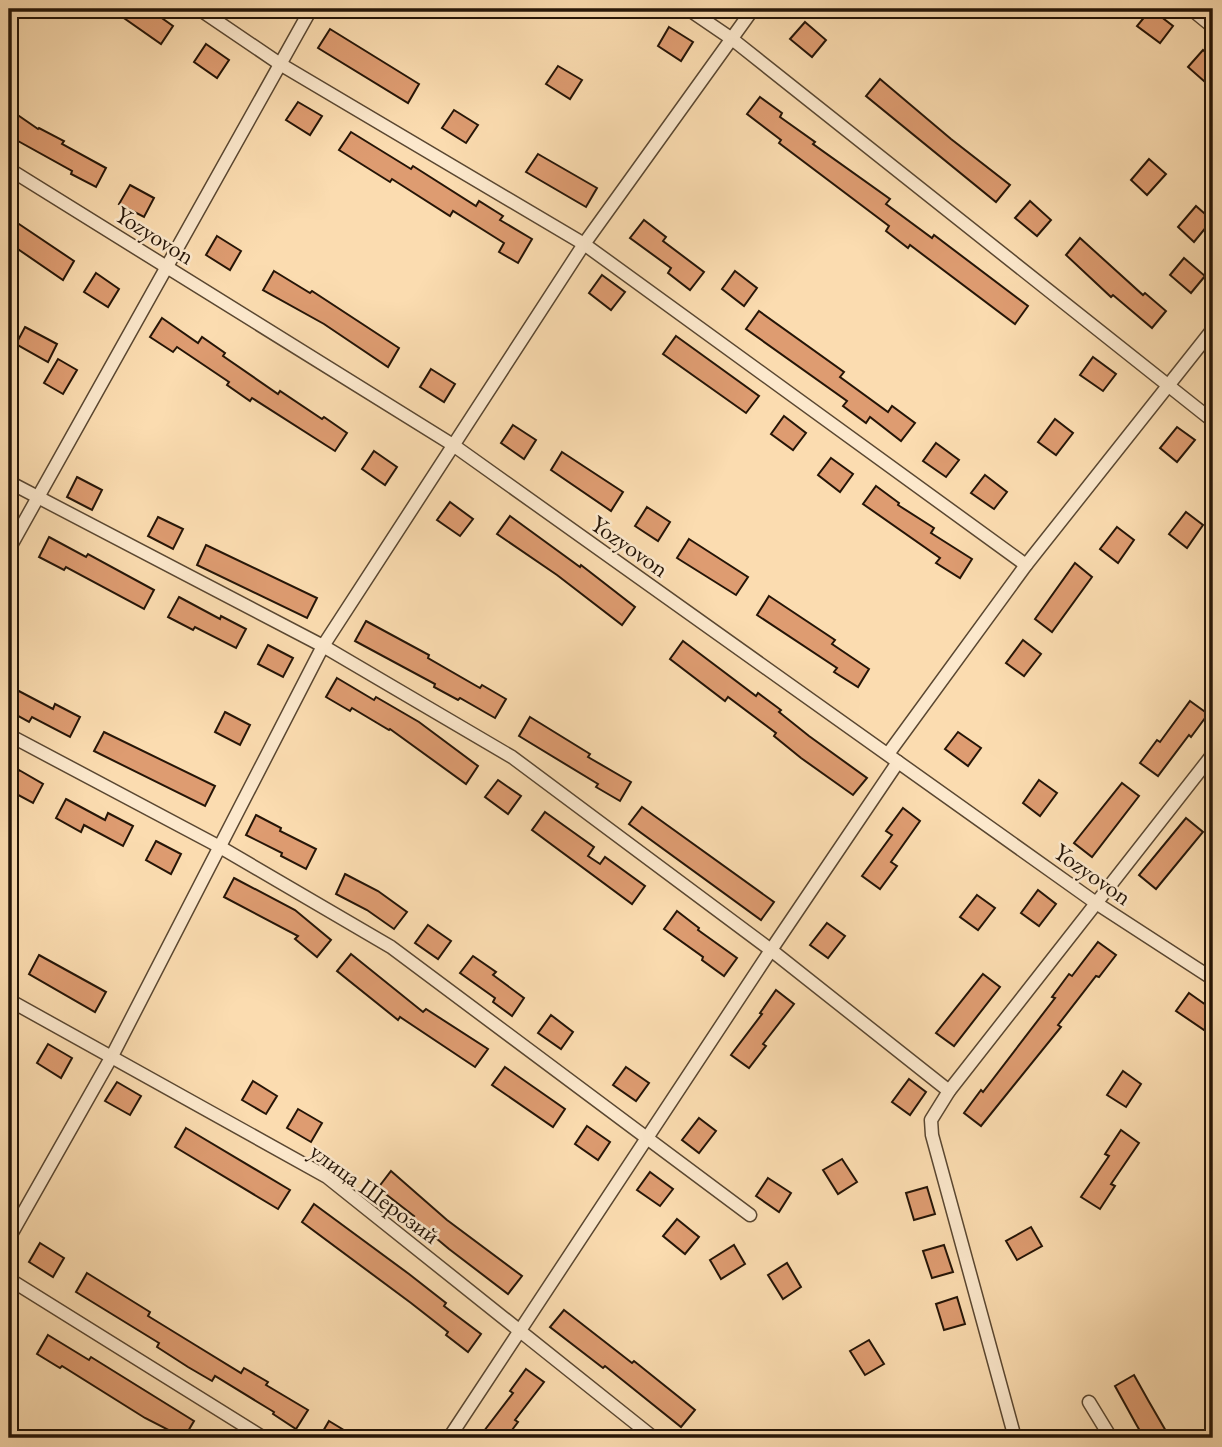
<svg xmlns="http://www.w3.org/2000/svg" width="1222" height="1447" viewBox="0 0 1222 1447" font-family="'EB Garamond',serif">
<style>
.building{fill:#de9c71;stroke:#251507;stroke-width:2}
.lines{fill:none;stroke-linecap:round;stroke-linejoin:round}
.street-casing{stroke:#5a4731;stroke-width:15}
.street{stroke:#fce8cc;stroke-width:12}
.labels{text-anchor:middle;dominant-baseline:central;stroke-width:5;stroke-linejoin:round;paint-order:stroke}
.street-label{font-size:24px;fill:#251507;stroke:#fce8cc}
</style>
<rect width="100%" height="100%" fill="#fbdcb0"/>
<filter id="stains"><feTurbulence type="fractalNoise" baseFrequency=".00286" numOctaves="4"/><feColorMatrix values="0 0 0 0 .2 0 0 0 0 .09 0 0 0 0 .02 0 0 0 .5 -.17"/></filter>
<radialGradient id="worn" r=".72"><stop offset=".6" stop-color="#630" stop-opacity="0"/><stop offset="1" stop-color="#630" stop-opacity=".3"/></radialGradient>
<g class="building">
<path d="M111 9H149L173 26 161 44Z"/>
<path d="M1151 9 1173 26 1160 43 1137 26Z"/>
<path d="M805 22 826 40 812 57 790 39Z"/>
<path d="M669 27 693 42 681 61 658 46Z"/>
<path d="M330 29 419 84 408 103 318 48Z"/>
<path d="M206 44 229 60 217 78 194 62Z"/>
<path d="M1203 50 1213 59V89L1188 67Z"/>
<path d="M558 66 582 80 570 99 546 84Z"/>
<path d="M880 79 951 139 1010 185 996 202 866 96Z"/>
<path d="M760 97 782 113 780 117 815 142 813 144 890 199 886 204 932 238 934 235 1028 306 1015 324 910 245 908 248 886 231 889 226 779 143 781 140 747 114Z"/>
<path d="M298 102 322 116 310 135 286 120Z"/>
<path d="M9 109 38 129 39 128 64 141 62 144 106 168 96 187 71 174 72 171 9 136Z"/>
<path d="M454 110 478 125 466 143 442 128Z"/>
<path d="M351 132 411 169 413 166 476 206 479 201 503 216 500 220 532 239 518 263 499 252 504 243 453 211 450 216 392 179 390 182 339 150Z"/>
<path d="M538 154 597 188 586 207 526 172Z"/>
<path d="M1149 159 1166 174 1147 195 1131 180Z"/>
<path d="M130 185 154 198 144 217 119 204Z"/>
<path d="M1030 201 1051 220 1037 236 1015 218Z"/>
<path d="M1196 206 1212 220 1194 242 1178 227Z"/>
<path d="M13 220 74 261 63 280 9 243V227Z"/>
<path d="M644 220 666 237 663 241 704 272 690 290 668 273 671 268 630 238Z"/>
<path d="M217 236 241 251 230 270 206 255Z"/>
<path d="M1080 238 1143 295 1145 293 1166 311 1152 328 1113 295 1111 297 1066 255Z"/>
<path d="M1184 258 1205 276 1191 293 1170 275Z"/>
<path d="M274 271 310 293 312 291 399 348 388 367 324 324 263 290Z"/>
<path d="M735 271 757 288 744 306 722 289Z"/>
<path d="M96 273 119 289 108 307 84 292Z"/>
<path d="M602 275 625 292 611 310 589 293Z"/>
<path d="M759 311 844 372 840 377 888 412 892 406 915 423 901 441 870 417 866 423 843 406 847 401 746 329Z"/>
<path d="M162 318 198 343 202 337 225 353 223 356 278 394 280 391 322 419 324 417 347 433 335 451 252 398 250 401 227 385 229 382 177 347 173 352 150 337Z"/>
<path d="M25 327 57 344 48 362 16 344Z"/>
<path d="M676 336 759 396 746 413 663 354Z"/>
<path d="M1093 357 1116 374 1103 391 1080 375Z"/>
<path d="M58 359 77 370 63 394 44 383Z"/>
<path d="M431 369 455 384 444 402 420 387Z"/>
<path d="M784 416 806 433 793 450 771 434Z"/>
<path d="M1055 419 1073 433 1056 455 1038 442Z"/>
<path d="M513 425 536 440 524 459 501 443Z"/>
<path d="M1177 427 1195 440 1177 462 1160 448Z"/>
<path d="M936 443 959 460 946 477 923 461Z"/>
<path d="M374 451 397 467 385 485 362 469Z"/>
<path d="M562 452 623 492 611 511 551 470Z"/>
<path d="M831 458 853 474 840 492 818 475Z"/>
<path d="M985 475 1007 492 994 509 971 493Z"/>
<path d="M77 477 102 490 92 510 67 497Z"/>
<path d="M876 486 899 503 898 505 934 528 931 533 972 559 960 578 936 563 940 558 863 504Z"/>
<path d="M450 502 473 519 460 536 437 520Z"/>
<path d="M647 507 670 522 658 541 635 526Z"/>
<path d="M1186 512 1203 525 1187 548 1169 534Z"/>
<path d="M510 516 580 567 581 565 635 607 622 625 557 575 497 534Z"/>
<path d="M158 517 183 529 173 549 148 536Z"/>
<path d="M1117 527 1134 540 1118 563 1100 549Z"/>
<path d="M49 537 86 557 88 554 154 590 144 609 66 567 64 570 39 557Z"/>
<path d="M689 539 748 577 736 595 677 558Z"/>
<path d="M206 545 317 598 307 618 197 565Z"/>
<path d="M1075 563 1092 577 1052 632 1035 619Z"/>
<path d="M769 596 835 640 832 644 869 669 858 687 834 672 837 668 757 615Z"/>
<path d="M179 597 220 619 221 616 246 629 236 648 195 627 193 630 168 617Z"/>
<path d="M366 621 429 655 428 658 480 688 482 685 506 699 495 718 460 698 458 700 434 687 435 684 355 641Z"/>
<path d="M1023 640 1041 654 1024 676 1006 663Z"/>
<path d="M683 641 756 696 758 693 781 710 779 712 809 736 867 778 853 795 801 758 774 736 776 733 728 697 725 701 670 659Z"/>
<path d="M268 645 293 658 283 677 258 664Z"/>
<path d="M337 678 374 700 376 697 419 722 478 766 466 784 390 729 389 730 352 708 350 711 326 697Z"/>
<path d="M15 689 53 709 55 704 80 717 70 737 32 717 29 722 9 711V701Z"/>
<path d="M1190 701 1208 714 1191 737 1189 735 1158 776 1140 763 1157 740 1160 742Z"/>
<path d="M225 712 250 725 240 745 215 732Z"/>
<path d="M530 717 590 754 588 757 631 782 620 801 596 787 598 784 519 736Z"/>
<path d="M104 732 215 786 205 806 94 751Z"/>
<path d="M958 732 981 748 968 766 945 749Z"/>
<path d="M19 770 43 784 33 803 9 790Z"/>
<path d="M498 780 521 796 508 814 485 797Z"/>
<path d="M1039 780 1057 793 1040 816 1023 803Z"/>
<path d="M1122 783 1139 796 1092 857 1074 843Z"/>
<path d="M66 799 105 820 108 813 133 826 123 846 84 825 81 832 56 818Z"/>
<path d="M642 807 774 902 761 920 629 824Z"/>
<path d="M903 808 920 821 891 862 897 866 880 889 862 876 892 835 886 831Z"/>
<path d="M545 812 594 847 588 856 600 864 605 857 645 886 632 904 532 830Z"/>
<path d="M256 815 281 828 280 831 316 849 306 869 281 856 282 853 246 835Z"/>
<path d="M1186 818 1203 832 1156 889 1139 875Z"/>
<path d="M156 841 181 854 171 874 146 860Z"/>
<path d="M345 874 378 891 407 912 394 929 367 910 336 894Z"/>
<path d="M234 878 295 910 331 940 317 957 295 939 298 936 224 897Z"/>
<path d="M1038 890 1056 904 1039 926 1021 913Z"/>
<path d="M977 895 995 908 978 930 960 917Z"/>
<path d="M677 911 699 928 698 930 737 958 724 976 702 960 703 957 664 929Z"/>
<path d="M827 923 845 936 828 958 810 945Z"/>
<path d="M428 925 451 941 438 959 415 943Z"/>
<path d="M1098 942 1116 955 1099 977 1096 976 1058 1025 1061 1027 981 1126 964 1113 981 1090 983 1092 1055 998 1052 997 1069 974 1072 976Z"/>
<path d="M351 954 423 1012 426 1009 488 1049 475 1067 400 1017 398 1020 337 971Z"/>
<path d="M39 955 106 992 95 1012 29 974Z"/>
<path d="M473 956 496 972 493 975 524 998 512 1016 493 1002 495 998 460 973Z"/>
<path d="M983 974 1000 987 954 1046 936 1033Z"/>
<path d="M776 990 794 1004 763 1044 766 1046 749 1068 731 1055 762 1014 760 1013Z"/>
<path d="M1189 993 1213 1010V1036L1176 1011Z"/>
<path d="M551 1015 573 1032 561 1049 538 1033Z"/>
<path d="M48 1044 72 1058 61 1078 37 1063Z"/>
<path d="M505 1067 565 1109 553 1127 492 1085Z"/>
<path d="M626 1067 649 1083 636 1101 613 1085Z"/>
<path d="M1123 1071 1141 1084 1126 1107 1107 1095Z"/>
<path d="M909 1079 926 1092 910 1115 892 1102Z"/>
<path d="M253 1081 277 1096 266 1114 242 1100Z"/>
<path d="M117 1082 141 1096 130 1115 105 1101Z"/>
<path d="M298 1109 322 1123 311 1142 287 1128Z"/>
<path d="M699 1118 716 1131 699 1153 682 1140Z"/>
<path d="M587 1126 610 1142 598 1160 575 1144Z"/>
<path d="M186 1128 290 1190 278 1209 175 1147Z"/>
<path d="M1121 1130 1139 1143 1111 1184 1115 1186 1100 1209 1081 1197 1109 1156 1105 1154Z"/>
<path d="M842 1159 857 1182 838 1194 823 1170Z"/>
<path d="M391 1171 447 1220 522 1276 508 1294 449 1249 412 1218 414 1216 378 1188Z"/>
<path d="M650 1172 673 1189 660 1206 637 1190Z"/>
<path d="M768 1178 791 1193 779 1212 756 1196Z"/>
<path d="M927 1187 935 1214 914 1220 906 1193Z"/>
<path d="M314 1204 409 1274 446 1303 444 1306 481 1334 468 1352 446 1335 448 1332 411 1303 302 1222Z"/>
<path d="M677 1219 699 1237 685 1254 663 1236Z"/>
<path d="M1031 1227 1042 1246 1017 1260 1006 1241Z"/>
<path d="M40 1243 64 1258 53 1277 29 1262Z"/>
<path d="M734 1245 745 1264 721 1279 710 1260Z"/>
<path d="M944 1245 953 1272 932 1278 923 1251Z"/>
<path d="M787 1263 801 1287 783 1299 768 1275Z"/>
<path d="M87 1273 150 1312 148 1316 192 1343 241 1373 244 1368 268 1382 266 1385 308 1410 296 1429 273 1414 274 1412 215 1376 212 1381 188 1367 157 1347 159 1343 76 1292Z"/>
<path d="M957 1297 965 1324 944 1330 936 1304Z"/>
<path d="M564 1310 632 1363 634 1361 695 1410 681 1427 605 1366 603 1368 550 1327Z"/>
<path d="M48 1335 89 1360 91 1357 194 1421 184 1438 145 1418 62 1366 60 1368 37 1354Z"/>
<path d="M869 1340 884 1364 865 1375 850 1351Z"/>
<path d="M526 1369 544 1382 515 1420 518 1422 506 1438H493L484 1431 513 1393 510 1391Z"/>
<path d="M1134 1375 1148 1400 1170 1438H1144L1136 1424 1115 1386Z"/>
<path d="M329 1421 357 1438H319Z"/>
</g>
<g class="lines">
<g class="street-casing">
<g id="street">
<path d="M199 9 280 64 584 244 1026 565"/>
<path d="M688 9 732 39 1213 421"/>
<path d="M1191 9 1213 27"/>
<path d="M9 169 453 445 1096 903 1213 979"/>
<path d="M9 482 323 646 512 757 771 950 949 1091"/>
<path d="M9 549 311 9"/>
<path d="M9 735 220 847 391 947 750 1215"/>
<path d="M888 754 1026 565 1213 329"/>
<path d="M9 1000 327 1177 654 1438"/>
<path d="M9 1238 112 1056 323 646 584 244 753 9"/>
<path d="M9 1279 264 1438"/>
<path d="M1089 1402 1111 1438"/>
<path d="M449 1438 771 950 898 762"/>
<path d="M1015 1438 932 1135 931 1120 949 1091 1213 754"/>
</g>
</g>
<use href="#street" class="street"/>
</g>
<g class="labels">
<g class="street-label">
<text transform="translate(155 235) rotate(32)">Yozyovon</text>
<text transform="translate(630 546) rotate(35)">Yozyovon</text>
<text transform="translate(1093 874) rotate(35)">Yozyovon</text>
<text transform="translate(375 1193) rotate(36)">улица Шерозий</text>
</g>
</g>
<rect width="1222" height="1447" fill="none" stroke="#fbdcb0" stroke-width="35"/>
<rect x="10" y="10" width="1201" height="1426" fill="none" stroke="#251507" stroke-width="3.5"/>
<rect x="18" y="18" width="1187" height="1412" fill="none" stroke="#251507" stroke-width="2"/>
<rect width="100%" height="100%" filter="url(#stains)"/>
<rect width="100%" height="100%" fill="url(#worn)"/>
</svg>
